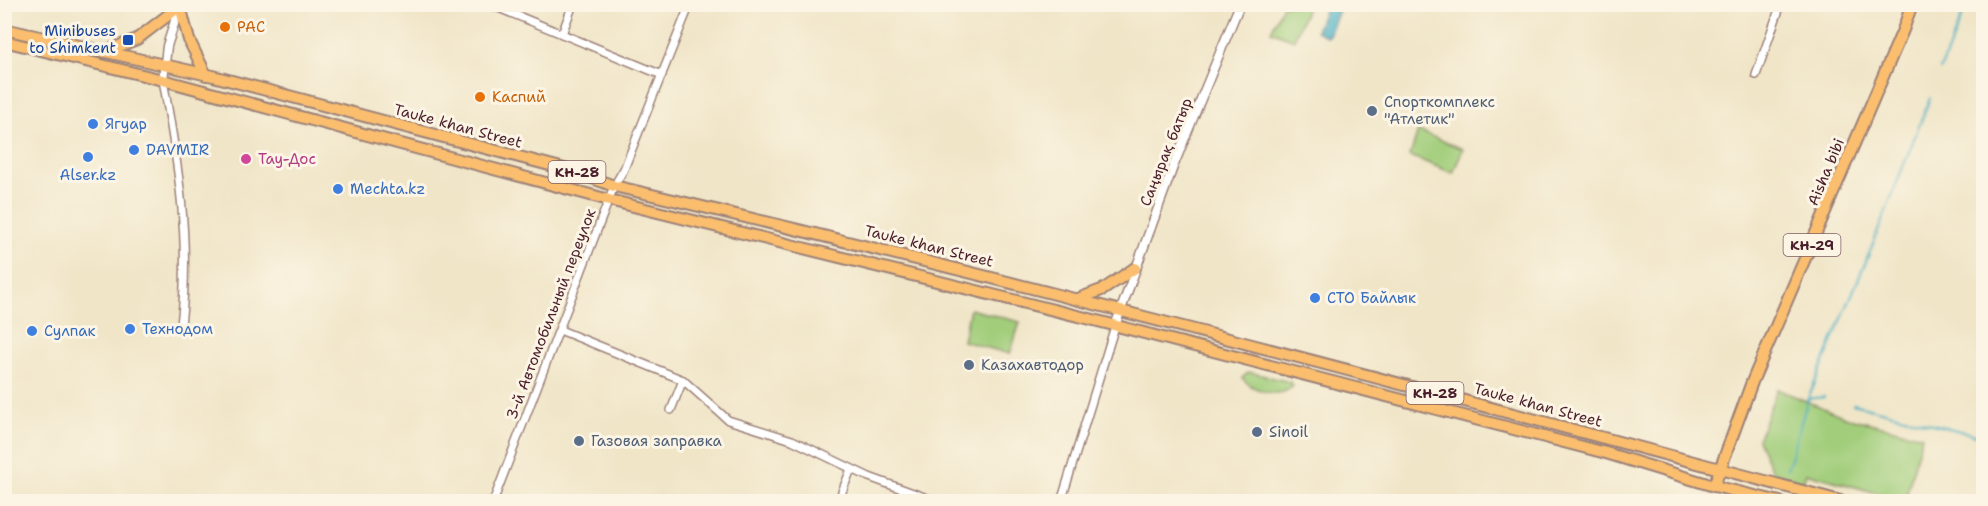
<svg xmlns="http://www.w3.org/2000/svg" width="1988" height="506" viewBox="0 0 1988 506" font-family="'Shantell Sans',sans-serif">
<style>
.green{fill:#a2ce7b;stroke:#767653;stroke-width:1.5}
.water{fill:#44aec3;stroke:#476677;stroke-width:1.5}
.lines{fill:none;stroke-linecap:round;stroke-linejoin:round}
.stream{stroke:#44aec3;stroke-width:2}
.minor-casing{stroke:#9d8279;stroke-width:10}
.tertiary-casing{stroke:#9d8279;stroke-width:11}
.primary-casing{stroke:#9d8279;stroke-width:14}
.minor{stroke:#fff;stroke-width:7}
.tertiary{stroke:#fff;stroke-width:8}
.primary{stroke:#fabe6e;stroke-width:10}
.food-dot{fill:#e8710a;stroke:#fcf5e5;stroke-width:2}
.transit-dot{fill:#1a4fb4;stroke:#fcf5e5;stroke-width:2}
.service-dot{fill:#5c6f8a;stroke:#fcf5e5;stroke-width:2}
.shop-dot{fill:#3f7fe0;stroke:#fcf5e5;stroke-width:2}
.hotel-dot{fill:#d1479c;stroke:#fcf5e5;stroke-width:2}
.labels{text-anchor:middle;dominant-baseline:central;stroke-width:6;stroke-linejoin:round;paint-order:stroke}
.shield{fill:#fcf5e5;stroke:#7f5f63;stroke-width:1.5}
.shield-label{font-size:14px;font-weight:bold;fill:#4a1f2b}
.food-label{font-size:15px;fill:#c56008;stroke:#fcf5e5;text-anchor:start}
.transit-label{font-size:15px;fill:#164399;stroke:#fcf5e5;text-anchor:end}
.service-label{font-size:15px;fill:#4e5e75;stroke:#fcf5e5;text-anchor:start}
.shop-label{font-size:15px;fill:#366cbe;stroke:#fcf5e5;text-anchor:start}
.street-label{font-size:15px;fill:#4a1f2b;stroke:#fcf5e5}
.hotel-label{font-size:15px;fill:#b23c85;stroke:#fcf5e5;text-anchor:start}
</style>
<rect width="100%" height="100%" fill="#fcf5e5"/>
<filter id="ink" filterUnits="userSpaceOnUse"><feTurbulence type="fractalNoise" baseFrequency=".0167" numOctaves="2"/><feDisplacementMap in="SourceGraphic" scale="12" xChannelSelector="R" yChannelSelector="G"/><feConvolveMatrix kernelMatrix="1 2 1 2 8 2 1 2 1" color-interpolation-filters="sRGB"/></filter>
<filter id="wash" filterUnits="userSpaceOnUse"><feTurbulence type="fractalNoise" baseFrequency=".008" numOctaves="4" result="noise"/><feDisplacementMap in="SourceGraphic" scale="24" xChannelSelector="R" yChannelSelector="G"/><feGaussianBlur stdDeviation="1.35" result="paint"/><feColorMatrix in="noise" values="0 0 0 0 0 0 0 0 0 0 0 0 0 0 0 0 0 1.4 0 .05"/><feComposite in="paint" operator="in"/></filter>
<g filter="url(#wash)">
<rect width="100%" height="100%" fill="#f0e5c7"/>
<g class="green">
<path d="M1283 5H1308L1294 40 1271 31Z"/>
<path d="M1418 131 1463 149 1453 173 1410 156Z"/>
<path d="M970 309 1020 322 1010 354 963 341Z"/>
<path d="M1249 372 1290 382 1292 387C1279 399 1253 391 1242 378Z"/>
<path d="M1777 389 1845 417 1922 436 1905 501 1806 473 1803 482 1772 471 1758 440Z"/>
</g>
<path class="water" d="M1326 5 1339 11 1328 37 1316 31Z"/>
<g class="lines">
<g class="stream">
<path d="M1940 70 1967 4"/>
<path d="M1808 399 1869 254 1930 98"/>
<path d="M1853 404 1984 437"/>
<path d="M1787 469 1808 399 1824 397"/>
</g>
</g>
</g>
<g filter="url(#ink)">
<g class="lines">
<g class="minor-casing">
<g id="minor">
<path d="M489 4 662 75"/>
<path d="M562 34 573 4"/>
<path d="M1756 75 1781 4"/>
<path d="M163 80C178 163 191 240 181 325"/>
<path d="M560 330 683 380 728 420 792 440 869 477 938 502"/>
<path d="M671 410 683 380"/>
<path d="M493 502 614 186 624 169 690 4"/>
<path d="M838 502 851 469"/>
<path d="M1061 502 1115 326"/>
</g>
</g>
<g class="tertiary-casing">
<g id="tertiary">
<path d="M163 80 167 46 180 5"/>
<path d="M1115 326 1173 167 1240 4"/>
</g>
</g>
<g class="primary-casing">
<g id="primary">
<path d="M4 29 213 76 576 172 614 186C1026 282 1434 393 1844 502"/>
<path d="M4 41 163 80 609 200 1094 320 1606 453 1714 486 1780 502"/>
<path d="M104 52 137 39 180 6 189 40 206 75"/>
<path d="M1078 299 1104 289 1135 268"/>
<path d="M1714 486 1752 382 1903 30 1912 4"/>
</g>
</g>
<use href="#minor" class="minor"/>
<use href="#tertiary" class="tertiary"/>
<use href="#primary" class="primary"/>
</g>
</g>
<g class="food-dot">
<circle cx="225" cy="27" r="6"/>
<circle cx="480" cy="97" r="6"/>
</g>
<rect class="transit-dot" x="122" y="34" width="12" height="12" rx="3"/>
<g class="service-dot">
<circle cx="1372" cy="111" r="6"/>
<circle cx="969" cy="365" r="6"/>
<circle cx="1257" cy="432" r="6"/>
<circle cx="579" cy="441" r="6"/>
</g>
<g class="shop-dot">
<circle cx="93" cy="124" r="6"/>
<circle cx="134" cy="150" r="6"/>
<circle cx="88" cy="157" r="6"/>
<circle cx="338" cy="189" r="6"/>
<circle cx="1315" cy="298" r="6"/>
<circle cx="130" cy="329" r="6"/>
<circle cx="32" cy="331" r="6"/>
</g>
<circle class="hotel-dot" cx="246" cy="159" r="6"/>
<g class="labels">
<g class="shield">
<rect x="548.5" y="161" width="57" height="22" rx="4.5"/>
<rect x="1783.5" y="234" width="57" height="22" rx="4.5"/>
<rect x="1406.5" y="382" width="57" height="22" rx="4.5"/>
</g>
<g class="shield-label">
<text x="577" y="172">КН-28</text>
<text x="1812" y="245">КН-29</text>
<text x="1435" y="393">КН-28</text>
</g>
<g class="food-label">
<text x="237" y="27">РАС</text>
<text x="492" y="97">Каспий</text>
</g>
<g class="transit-label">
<text x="116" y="31">Minibuses<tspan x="116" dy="17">to Shimkent</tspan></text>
</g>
<g class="service-label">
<text x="1384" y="102">Спорткомплекс<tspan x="1384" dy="17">"Атлетик"</tspan></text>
<text x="981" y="365">Казахавтодор</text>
<text x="1269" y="432">Sinoil</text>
<text x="591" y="441">Газовая заправка</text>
</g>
<g class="shop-label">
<text x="105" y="124">Ягуар</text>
<text x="146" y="150">DAVMIR</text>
<text x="88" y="175" text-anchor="middle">Alser.kz</text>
<text x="350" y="189">Mechta.kz</text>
<text x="1327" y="298">СТО Байлык</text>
<text x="142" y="329">Технодом</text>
<text x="44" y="331">Сулпак</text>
</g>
<g class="street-label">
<text transform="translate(458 126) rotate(15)">Tauke khan Street</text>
<text transform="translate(1166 152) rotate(-68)">Саңырақ батыр</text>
<text transform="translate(1826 172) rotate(-67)">Aisha bibi</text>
<text transform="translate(929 246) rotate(14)">Tauke khan Street</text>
<text transform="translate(551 314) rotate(-69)">3-й Автомобильный переулок</text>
<text transform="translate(1538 405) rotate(15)">Tauke khan Street</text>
</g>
<g class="hotel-label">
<text x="258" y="159">Тау-Дос</text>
</g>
</g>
<rect width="1988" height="506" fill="none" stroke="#fcf5e5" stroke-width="24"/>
</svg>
